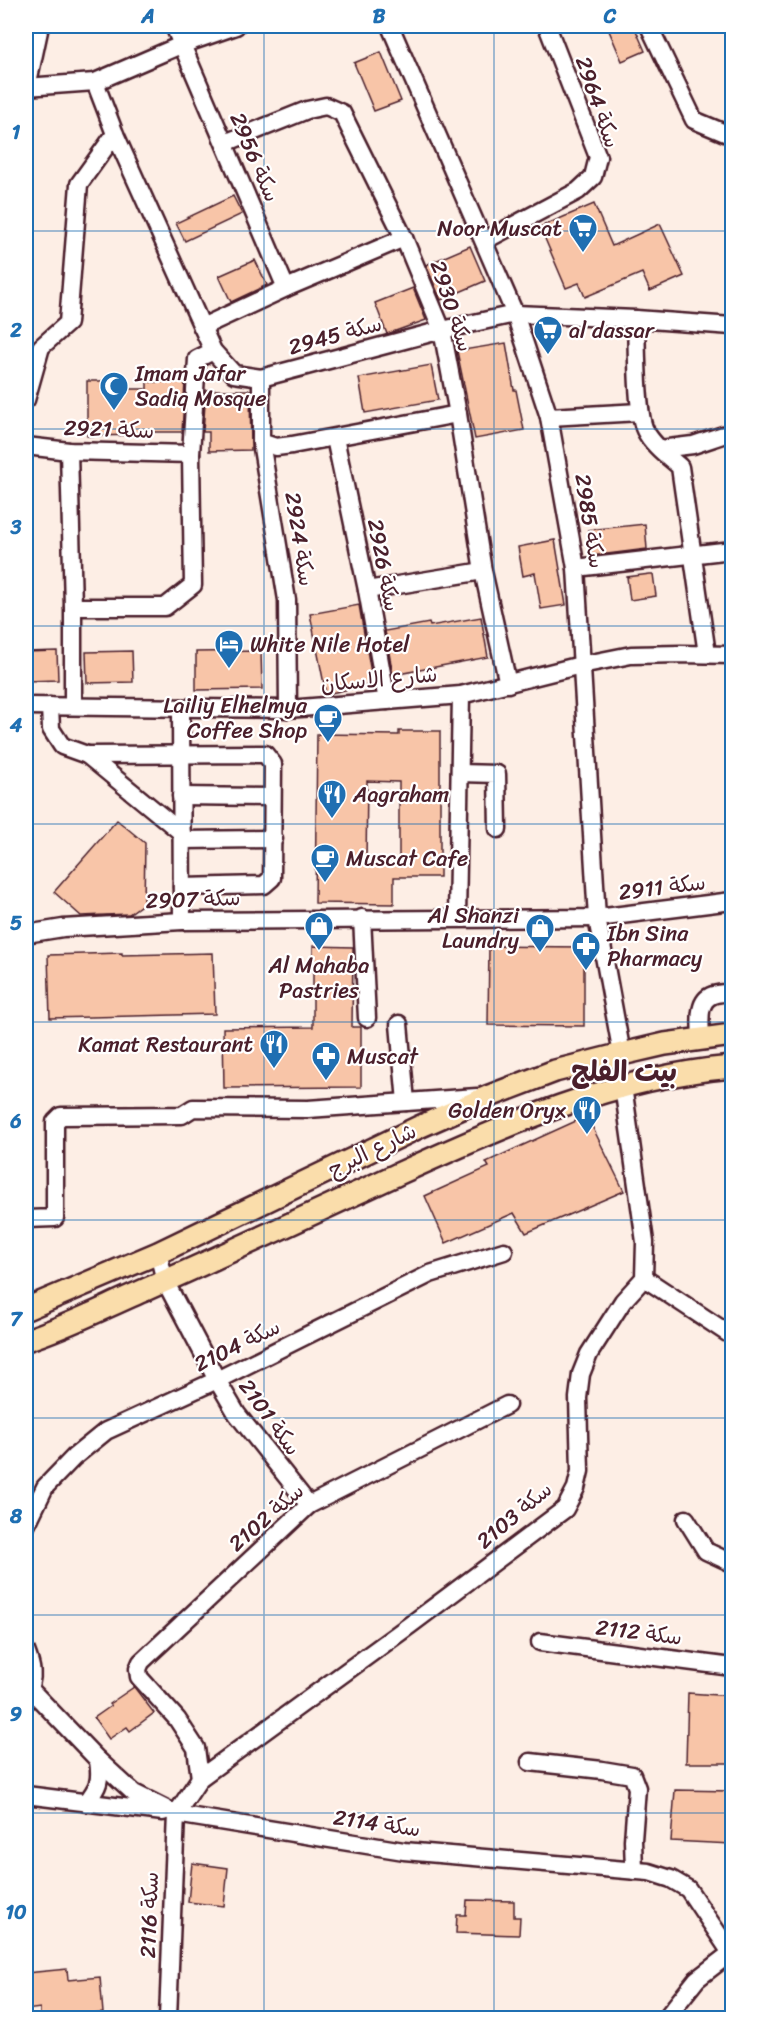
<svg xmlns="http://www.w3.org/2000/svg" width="758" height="2044" viewBox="0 0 758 2044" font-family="Sriracha,'Playpen Sans Arabic',sans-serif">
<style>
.building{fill:#f8c5a8;stroke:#4a1f2b;stroke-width:1.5;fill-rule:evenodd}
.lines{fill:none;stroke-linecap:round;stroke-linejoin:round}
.minor-casing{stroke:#4a1f2b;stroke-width:21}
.major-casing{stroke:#4a1f2b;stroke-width:26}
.minor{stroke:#fff;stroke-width:16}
.major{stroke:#faddab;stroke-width:21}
.grid{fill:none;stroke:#1f6fb2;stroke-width:1.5;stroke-opacity:0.55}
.labels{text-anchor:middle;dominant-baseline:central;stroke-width:4.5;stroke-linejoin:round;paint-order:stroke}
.street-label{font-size:22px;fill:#4a1f2b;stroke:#fff}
.poi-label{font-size:22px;fill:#4a1f2b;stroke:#fff;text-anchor:start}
.district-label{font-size:28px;font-weight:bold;fill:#4a1f2b;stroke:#fff}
.neatline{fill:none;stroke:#1f6fb2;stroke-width:2}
.grid-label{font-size:20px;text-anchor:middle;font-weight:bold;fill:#1f6fb2}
</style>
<rect width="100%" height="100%" fill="#fdeee5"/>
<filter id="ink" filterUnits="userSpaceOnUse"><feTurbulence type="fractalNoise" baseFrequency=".0167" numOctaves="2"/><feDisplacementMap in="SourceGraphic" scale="12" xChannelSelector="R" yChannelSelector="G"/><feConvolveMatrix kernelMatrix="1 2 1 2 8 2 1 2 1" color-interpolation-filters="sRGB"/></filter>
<g filter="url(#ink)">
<g class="building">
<path d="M607 26H634L645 51 622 61Z"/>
<path d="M381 52 401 101 374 111 354 63Z"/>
<path d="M233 196 242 214 185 241 176 223Z"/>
<path d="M594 204 612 246 660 224 684 276 650 291 642 273 585 297 579 283 566 288 540 227Z"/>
<path d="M470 246 485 281 441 300 426 265Z"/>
<path d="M255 260 267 285 231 302 219 276Z"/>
<path d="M413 288 426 320 387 334 375 303Z"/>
<path d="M506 343 514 390H516L524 430 475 439 457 351Z"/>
<path d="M431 365 438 400 365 413 359 378Z"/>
<path d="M87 381H118V389H147V382H185L182 432H141V435L87 436Z"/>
<path d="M206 390H250L251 450 209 451V432H203Z"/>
<path d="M645 524 647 549 591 556 588 530Z"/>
<path d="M555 540 566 605 541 609 535 573 523 576 518 547Z"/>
<path d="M650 574H653L656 596 630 600 627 577Z"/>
<path d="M359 605 373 684 326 694 310 614Z"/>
<path d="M481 617 488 657 393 675 385 631 429 623 430 626Z"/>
<path d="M57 651 58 680 26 681V652Z"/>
<path d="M132 651 133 682 87 683 86 652Z"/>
<path d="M261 651 262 689 196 690V652Z"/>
<path d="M399 731H440V877H394V904L315 903 317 734 399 735ZM367 781 399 782V864H366Z"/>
<path d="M117 820 145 843 144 903 129 914 81 916 54 892Z"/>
<path d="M313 946 353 947 352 1027H361V1087L224 1088 223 1028 313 1027Z"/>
<path d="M489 946 584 947V1026L488 1025Z"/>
<path d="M122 953V955L213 953 215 1014 50 1018 48 955Z"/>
<path d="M587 1116 624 1191 526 1233 514 1213 446 1243 425 1196 489 1167 486 1162Z"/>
<path d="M134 1687 154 1713 130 1731 127 1727 109 1739 94 1718 111 1706 109 1704Z"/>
<path d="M688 1693 732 1696V1763H686Z"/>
<path d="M675 1790 732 1791V1844L671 1841Z"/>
<path d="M192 1863 228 1868 224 1906 188 1902Z"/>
<path d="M467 1900 514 1901V1917H520L519 1935 456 1933 457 1915H466Z"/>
<path d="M67 1969 68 1980 100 1977 103 2013 71 2016 72 2019H40V2008L26 2010V1973Z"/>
</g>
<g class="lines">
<g class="minor-casing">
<g id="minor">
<path d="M174 26 286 288"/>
<path d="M390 26 515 314 549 417 576 568 597 918 622 1054"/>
<path d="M649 26 694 120 732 136"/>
<path d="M95 82 115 134 213 351 234 374 261 378 442 330 515 314 636 319 732 326"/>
<path d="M26 87 95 82 181 45 236 26"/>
<path d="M27 87 40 26"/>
<path d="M225 143 307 110 326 106 342 113 404 238 442 330 458 414 483 571 508 684"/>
<path d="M484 241 578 191 593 177 598 157 547 26"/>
<path d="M636 319C637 343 636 412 645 430 652 445 669 457 680 467L707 654"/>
<path d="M202 327 286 288 404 238"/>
<path d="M261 378V442L287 600 288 709"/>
<path d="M26 400 41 347 68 323 79 184 115 134"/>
<path d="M549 417 640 412"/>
<path d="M335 438 367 590 387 701"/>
<path d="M261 442 276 447 292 445 458 414"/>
<path d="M26 446 69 451 191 454"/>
<path d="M660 449 693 445 732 432"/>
<path d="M69 451 73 607V706"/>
<path d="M576 568 732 550"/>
<path d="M367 590 483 571"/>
<path d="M73 607H165L193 585 191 454 197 359 213 351"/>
<path d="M26 706 288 709 461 695 581 665 631 655 681 654 732 655"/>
<path d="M50 706 51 729 62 746 87 755 182 833"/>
<path d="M181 708 182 921"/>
<path d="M87 755 265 754 273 764 272 878 264 885 182 887"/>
<path d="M460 773 497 774 498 829"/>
<path d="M181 796 272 797"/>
<path d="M182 840 274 839"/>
<path d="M362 918 367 1018"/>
<path d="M457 918 461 695"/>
<path d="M26 934 63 928 182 921 597 918 732 901"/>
<path d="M399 1024 406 1102"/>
<path d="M701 1039C701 1025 696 1001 713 995 718 993 727 993 732 992"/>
<path d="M26 1219 55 1218V1122L61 1116 182 1115 193 1108 308 1109 477 1097"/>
<path d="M158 1253 165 1281 217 1380 237 1414 309 1505"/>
<path d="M644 1278 732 1336"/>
<path d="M686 1519 706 1551 732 1563"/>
<path d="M26 1526 45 1487 74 1457 106 1431 217 1380 430 1274 504 1251"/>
<path d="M540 1642 732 1667"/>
<path d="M26 1651C31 1664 36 1679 26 1691"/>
<path d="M29 1688 98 1760 134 1793 176 1814 404 1851 649 1872 671 1879 688 1889 731 1953"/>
<path d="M530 1762 602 1770 632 1775 637 1788 633 1840 634 1871"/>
<path d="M200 1778 196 1748 177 1719 139 1677 138 1669 141 1662 309 1505 507 1405"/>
<path d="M26 1795 163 1812"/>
<path d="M86 1803C99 1786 101 1781 98 1760"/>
<path d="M176 1814 200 1778 410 1625 565 1509 576 1488 580 1471 578 1398 581 1374 589 1354 623 1301 644 1278 645 1242 623 1086"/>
<path d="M168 2018 176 1814"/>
<path d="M666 2018 697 1979 732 1952"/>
</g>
</g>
<g class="major-casing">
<g id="major">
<path d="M26 1309 158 1253 419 1127 487 1097 555 1071 622 1054 665 1044 732 1035"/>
<path d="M26 1340C67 1327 107 1306 147 1289 231 1252 314 1213 398 1174 505 1125 614 1077 732 1067"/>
</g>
</g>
<use href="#minor" class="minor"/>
<use href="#major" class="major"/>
</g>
</g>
<path class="grid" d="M264 26V2018M494 26V2018M26 231H732M26 429H732M26 626H732M26 824H732M26 1022H732M26 1220H732M26 1418H732M26 1615H732M26 1813H732"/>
<defs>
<g id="supermarket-pin" transform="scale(1.5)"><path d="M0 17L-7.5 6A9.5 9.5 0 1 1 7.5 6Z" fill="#1f6fb2" stroke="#fff"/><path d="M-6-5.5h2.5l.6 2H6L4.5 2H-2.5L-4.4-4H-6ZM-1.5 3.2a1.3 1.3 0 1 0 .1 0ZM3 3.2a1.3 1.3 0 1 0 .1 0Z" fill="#fff"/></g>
<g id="mosque-pin" transform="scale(1.5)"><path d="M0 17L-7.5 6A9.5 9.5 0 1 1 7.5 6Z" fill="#1f6fb2" stroke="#fff"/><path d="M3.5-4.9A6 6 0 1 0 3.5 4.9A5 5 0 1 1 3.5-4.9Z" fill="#fff"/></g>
<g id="hotel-pin" transform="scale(1.5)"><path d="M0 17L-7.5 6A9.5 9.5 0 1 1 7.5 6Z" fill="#1f6fb2" stroke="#fff"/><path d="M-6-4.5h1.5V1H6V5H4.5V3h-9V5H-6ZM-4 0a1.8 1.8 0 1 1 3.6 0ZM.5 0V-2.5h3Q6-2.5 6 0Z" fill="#fff"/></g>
<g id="cafe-pin" transform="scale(1.5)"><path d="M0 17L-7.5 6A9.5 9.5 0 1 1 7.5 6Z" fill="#1f6fb2" stroke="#fff"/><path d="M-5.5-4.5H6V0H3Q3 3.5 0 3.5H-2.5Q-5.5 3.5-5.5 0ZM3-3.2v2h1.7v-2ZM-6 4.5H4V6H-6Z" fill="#fff"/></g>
<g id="restaurant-pin" transform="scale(1.5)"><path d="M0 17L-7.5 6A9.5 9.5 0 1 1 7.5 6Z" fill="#1f6fb2" stroke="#fff"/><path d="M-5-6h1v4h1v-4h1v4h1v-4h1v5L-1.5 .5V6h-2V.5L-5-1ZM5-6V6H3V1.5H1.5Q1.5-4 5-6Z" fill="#fff"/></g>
<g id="shop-pin" transform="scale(1.5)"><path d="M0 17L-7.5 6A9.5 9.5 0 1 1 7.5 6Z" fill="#1f6fb2" stroke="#fff"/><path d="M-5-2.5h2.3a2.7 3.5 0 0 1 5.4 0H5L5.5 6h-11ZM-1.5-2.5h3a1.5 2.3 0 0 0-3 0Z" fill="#fff"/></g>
<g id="pharmacy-pin" transform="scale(1.5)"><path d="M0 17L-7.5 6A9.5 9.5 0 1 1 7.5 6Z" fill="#1f6fb2" stroke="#fff"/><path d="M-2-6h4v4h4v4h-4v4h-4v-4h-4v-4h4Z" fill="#fff"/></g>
</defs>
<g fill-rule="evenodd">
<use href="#supermarket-pin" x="583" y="228"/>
<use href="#supermarket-pin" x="548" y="330"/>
<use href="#mosque-pin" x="114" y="386"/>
<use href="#hotel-pin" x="229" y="644"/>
<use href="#cafe-pin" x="328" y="718"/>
<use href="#restaurant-pin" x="332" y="794"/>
<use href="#cafe-pin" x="325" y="858"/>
<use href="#shop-pin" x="319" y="926"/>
<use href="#shop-pin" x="540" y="928"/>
<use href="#pharmacy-pin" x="586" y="946"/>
<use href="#restaurant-pin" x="274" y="1044"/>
<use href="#pharmacy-pin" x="326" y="1056"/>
<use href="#restaurant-pin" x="587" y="1110"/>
</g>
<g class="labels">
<g class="street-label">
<text transform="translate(598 102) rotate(71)">سكة 2964</text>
<text transform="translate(255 157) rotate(67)">سكة 2956</text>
<text transform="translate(452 306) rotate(72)">سكة 2930</text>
<text transform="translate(335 335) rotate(-15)">سكة 2945</text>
<text transform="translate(109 429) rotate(2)">سكة 2921</text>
<text transform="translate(590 521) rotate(81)">سكة 2985</text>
<text transform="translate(300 539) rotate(81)">سكة 2924</text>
<text transform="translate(384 565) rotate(79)">سكة 2926</text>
<text transform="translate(379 679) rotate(-5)">شارع الاسكان</text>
<text transform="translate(662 887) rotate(-7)">سكة 2911</text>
<text transform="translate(193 899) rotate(-2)">سكة 2907</text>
<text transform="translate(372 1150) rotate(-26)">شارع البرج</text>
<text transform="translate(237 1345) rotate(-26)">سكة 2104</text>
<text transform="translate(270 1417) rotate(54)">سكة 2101</text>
<text transform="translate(514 1515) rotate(-40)">سكة 2103</text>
<text transform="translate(266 1517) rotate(-41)">سكة 2102</text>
<text transform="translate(639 1632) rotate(7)">سكة 2112</text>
<text transform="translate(377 1823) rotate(8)">سكة 2114</text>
<text transform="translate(149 1915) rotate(-88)">سكة 2116</text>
</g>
<g class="poi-label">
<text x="562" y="228" text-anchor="end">Noor Muscat</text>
<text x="569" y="330">al dassar</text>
<text x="135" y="373">Imam Jafar<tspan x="135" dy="25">Sadiq Mosque</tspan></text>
<text x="250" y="644">White Nile Hotel</text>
<text x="307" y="705" text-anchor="end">Lailiy Elhelmya<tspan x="307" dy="25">Coffee Shop</tspan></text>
<text x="353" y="794">Aagraham</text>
<text x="346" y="858">Muscat Cafe</text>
<text x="519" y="915" text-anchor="end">Al Shanzi<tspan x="519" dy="25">Laundry</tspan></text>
<text x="607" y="933">Ibn Sina<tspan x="607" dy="25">Pharmacy</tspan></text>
<text x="319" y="965" text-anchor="middle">Al Mahaba<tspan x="319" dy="25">Pastries</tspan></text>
<text x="253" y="1044" text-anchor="end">Kamat Restaurant</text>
<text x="347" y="1056">Muscat</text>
<text x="566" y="1110" text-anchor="end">Golden Oryx</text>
</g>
<g class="district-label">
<text x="624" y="1071">بيت الفلج</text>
</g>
</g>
<rect width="758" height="2044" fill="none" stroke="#fff" stroke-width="66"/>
<rect x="33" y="33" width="692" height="1978" class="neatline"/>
<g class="grid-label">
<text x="148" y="23">A</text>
<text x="379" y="23">B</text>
<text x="610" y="23">C</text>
<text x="16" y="139">1</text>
<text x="16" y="337">2</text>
<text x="16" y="534">3</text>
<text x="16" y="732">4</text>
<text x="16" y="930">5</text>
<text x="16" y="1128">6</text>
<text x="16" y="1326">7</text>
<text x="16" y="1523">8</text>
<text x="16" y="1721">9</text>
<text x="16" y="1919">10</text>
</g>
</svg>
